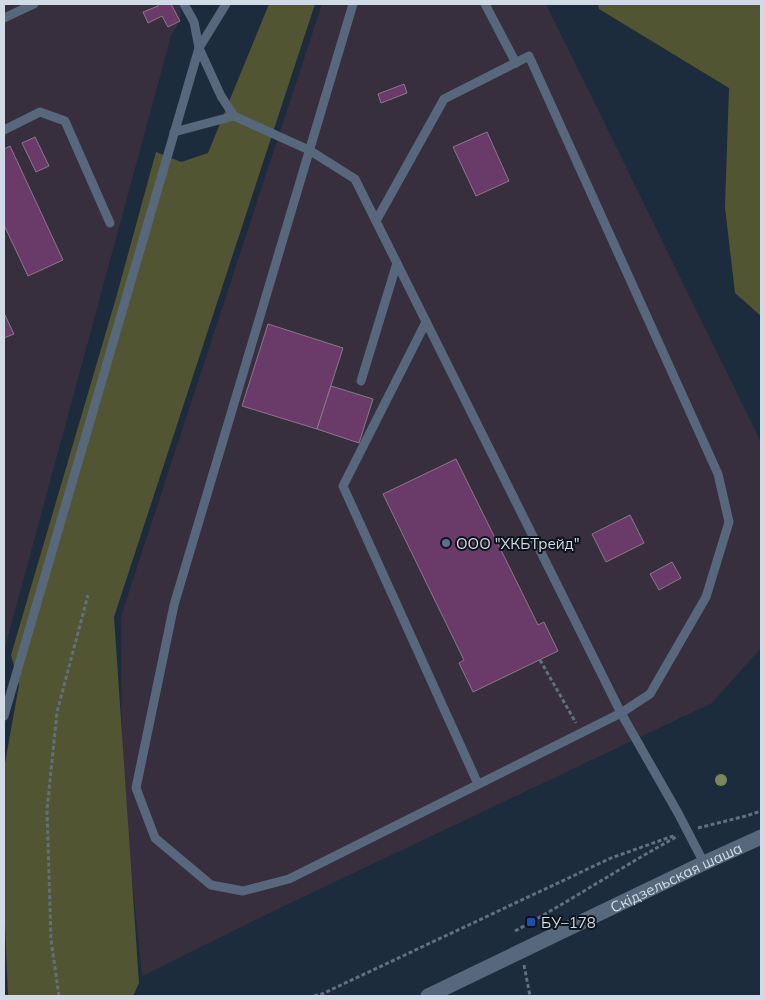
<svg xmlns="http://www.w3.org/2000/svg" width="765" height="1000" viewBox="0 0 765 1000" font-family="Mulish,sans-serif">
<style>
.industrial{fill:#372e3e}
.green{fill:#515531}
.building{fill:#6a3b68;stroke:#8c778a}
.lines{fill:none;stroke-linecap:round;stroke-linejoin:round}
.path{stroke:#626f7e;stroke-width:3;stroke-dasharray:4 2.5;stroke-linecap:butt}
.service{stroke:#57687c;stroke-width:9}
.tertiary{stroke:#57687c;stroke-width:15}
.tree{fill:#7a875a}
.service-dot{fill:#5c6f8a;stroke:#0d141c;stroke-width:2}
.transit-dot{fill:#1a4fb4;stroke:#0d141c;stroke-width:2}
.labels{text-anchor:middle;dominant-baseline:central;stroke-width:4;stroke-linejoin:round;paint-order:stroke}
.poi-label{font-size:15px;fill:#d1dbe6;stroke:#0d141c;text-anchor:start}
.street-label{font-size:15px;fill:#d1dbe6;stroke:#0d141c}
</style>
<rect width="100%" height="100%" fill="#1d2c3d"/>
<g class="industrial">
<path d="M4 4H181L180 21 171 36 4 651Z"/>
<path d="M322 4H546L761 442V648L712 703 284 906 142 976 122 781 121 616Z"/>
</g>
<g class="green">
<path d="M269 4H315L114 617 139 983 133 996H8L4 899V784L5 763 19 685 11 655 116 298 156 152 181 162 208 153Z"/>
<path d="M598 4H761V316L735 293 725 207 729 88 599 9Z"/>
</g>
<g class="building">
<path d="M157 4H171L180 21 168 27 162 16 148 23 143 12 158 6Z"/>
<path d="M404 84 407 93 381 103 378 94Z"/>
<path d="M487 132 509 181 476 196 453 147Z"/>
<path d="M35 137 49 166 36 172 22 143Z"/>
<path d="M10 146 63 260 28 276 4 225V149Z"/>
<path d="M4 313 14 334 4 338Z"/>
<path d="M268 324 343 348 317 429 242 406Z"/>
<path d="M331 386 373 399 359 443 317 429Z"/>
<path d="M456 459 538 625 544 622 558 651 473 692 459 663 464 660 383 494Z"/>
<path d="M630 515 644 543 606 562 592 534Z"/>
<path d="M672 562 681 578 659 590 650 574Z"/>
</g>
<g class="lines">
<g class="path">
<path d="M540 660 576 723"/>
<path d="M698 828 746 816 761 811"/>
<path d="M515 931C570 901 623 866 678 836"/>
<path d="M524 965 530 996"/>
<path d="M59 996 51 940 47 810 57 712 88 595"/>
<path d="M314 996 322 994 611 858 676 835"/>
</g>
<g class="service">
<path d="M184 4 194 22 199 48 221 96 234 116 309 150 355 179 621 713 678 813 704 863"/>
<path d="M353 4 174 605 136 788 155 838 211 885 243 891 289 879 621 713 650 694 706 597 729 522 718 474 529 56 444 99 376 221"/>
<path d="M485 4 516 63"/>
<path d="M4 18 34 4"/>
<path d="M4 130 40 112 65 121 110 223"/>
<path d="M174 132 234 116"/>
<path d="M426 322 343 486 478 784"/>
<path d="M361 381 397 263"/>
<path d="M4 716 199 48 226 4"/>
</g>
<path class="tertiary" id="s1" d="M428 996 704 863 761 837"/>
</g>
<circle class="tree" cx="721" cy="780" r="6"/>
<circle class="service-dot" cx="446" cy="543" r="5"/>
<rect class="transit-dot" x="526" y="917" width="10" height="10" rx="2.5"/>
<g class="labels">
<g class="poi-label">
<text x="456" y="543">ООО "ХКБТрейд"</text>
<text x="541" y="922">БУ–178</text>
</g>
<g class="street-label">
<text stroke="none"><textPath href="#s1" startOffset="275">Скідзельская шаша</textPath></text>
</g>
</g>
<rect width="765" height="1000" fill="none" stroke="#d1dbe6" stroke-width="10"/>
</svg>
